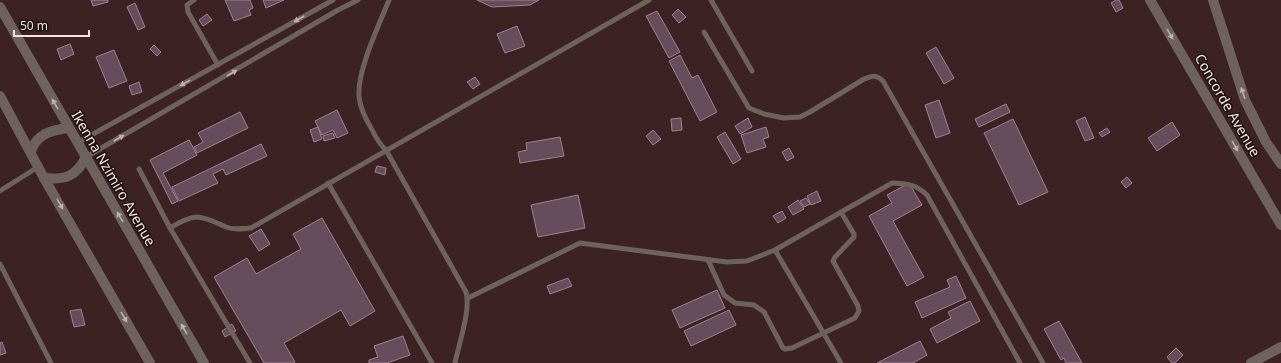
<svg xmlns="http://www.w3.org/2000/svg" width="1281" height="363" viewBox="0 0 1281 363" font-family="'Noto Sans',sans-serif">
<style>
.building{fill:#674d5b;stroke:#9e8190}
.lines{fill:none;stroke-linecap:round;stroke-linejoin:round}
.service{stroke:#6e625c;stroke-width:5}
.minor{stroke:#6e625c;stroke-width:10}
.tertiary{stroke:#6e625c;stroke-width:10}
.oneway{fill:#bfafad}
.labels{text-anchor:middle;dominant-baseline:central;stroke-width:3;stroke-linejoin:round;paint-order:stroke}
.street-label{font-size:14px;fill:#f5e3e3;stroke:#1c1010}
</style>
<rect width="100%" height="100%" fill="#3d2224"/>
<g class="building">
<path d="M91 0H108V2L93 6Z"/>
<path d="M225 0H250L253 8 249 10 251 15 234 21Z"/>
<path d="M263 0H284L266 8Z"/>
<path d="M477 0H539L530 5 492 7Z"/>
<path d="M1116 0H1119L1123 8 1116 12 1111 3Z"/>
<path d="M135 3 145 27 138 30 127 7Z"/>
<path d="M678 9 686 17 679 23 672 15Z"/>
<path d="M657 11 680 52 669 58 646 16Z"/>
<path d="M207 14 212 20 203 26 199 20Z"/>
<path d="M517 26 525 46 505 53 497 34Z"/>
<path d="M70 44 74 54 61 60 57 49Z"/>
<path d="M154 45 161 52 157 56 150 49Z"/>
<path d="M936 47 954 78 944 84 926 53Z"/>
<path d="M114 50 127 81 109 88 96 57Z"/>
<path d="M680 55 692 78 698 75 717 112 700 121 669 61Z"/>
<path d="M475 77 480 84 473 89 467 82Z"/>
<path d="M139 82 142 92 132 95 129 86Z"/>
<path d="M939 100 950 133 936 138 925 105Z"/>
<path d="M1006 104 1010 112 979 127 975 119Z"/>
<path d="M337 110 348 133 337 138 333 130 322 135 315 121Z"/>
<path d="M240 112 248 128 197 153 194 147 203 142 198 133Z"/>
<path d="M1085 117 1094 138 1085 141 1076 121Z"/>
<path d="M681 118 682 130 672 131 671 119Z"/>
<path d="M748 118 752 127 740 134 735 126Z"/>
<path d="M1013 119 1048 192 1019 205 984 133Z"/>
<path d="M1172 122 1180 135 1157 151 1148 138Z"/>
<path d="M318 127 322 139 314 142 310 130Z"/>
<path d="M766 127 769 137 763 139 766 147 747 153 741 135Z"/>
<path d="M1107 128 1110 132 1102 137 1099 133Z"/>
<path d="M653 130 661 139 653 145 646 136Z"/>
<path d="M725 132 741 159 733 164 717 137Z"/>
<path d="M333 133 335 138 324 141 323 136Z"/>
<path d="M560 137 564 156 520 163 518 152 527 150 526 143Z"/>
<path d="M189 140 197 155 163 173 178 201 172 204 150 160Z"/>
<path d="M261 144 267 156 226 175 223 169 213 174 218 183 179 201 172 187Z"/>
<path d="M789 148 794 157 787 161 782 152Z"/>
<path d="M377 166 386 168 385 175 375 172Z"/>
<path d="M1127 177 1132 183 1126 188 1121 182Z"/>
<path d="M909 183 922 205 893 221 924 277 907 286 869 216 892 203 887 195Z"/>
<path d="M817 191 821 201 811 205 807 196Z"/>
<path d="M578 195 585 228 538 237 531 205Z"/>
<path d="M806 198 810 204 804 207 800 201Z"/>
<path d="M798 200 804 209 793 215 788 207Z"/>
<path d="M782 211 786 218 778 223 773 216Z"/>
<path d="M322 218 375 311 350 326 341 310 284 343 295 362 293 363H264L214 277 247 258 256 274 301 249 293 234Z"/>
<path d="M261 229 270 244 259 251 249 236Z"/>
<path d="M956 276 966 298 922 318 915 302 950 287 947 280Z"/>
<path d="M568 278 572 286 550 294 547 286Z"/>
<path d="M717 290 725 308 680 328 672 310Z"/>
<path d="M970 301 980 321 937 343 930 329 951 318 948 312Z"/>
<path d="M81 309 85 325 74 327 70 311Z"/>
<path d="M729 310 736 325 691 346 684 331Z"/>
<path d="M1059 321 1082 363H1066L1064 358 1061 360 1044 329Z"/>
<path d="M232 324 236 331 225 337 222 331Z"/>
<path d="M403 336 410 355 387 363H369V360L378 357 374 346Z"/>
<path d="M920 341 927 355 913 363H877Z"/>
<path d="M2 342 6 353 0 355V343Z"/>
<path d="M1176 348 1183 355 1175 363H1172L1167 357Z"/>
</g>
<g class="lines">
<g class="service">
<path d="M194 0 187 5 188 12 218 65"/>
<path d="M389 0C379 25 357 71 359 96 360 108 365 118 371 128 375 136 379 144 386 150L466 292C471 310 459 343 455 363"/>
<path d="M711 0 752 71"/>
<path d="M704 32 749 108 764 114 784 118 800 117 810 112 864 79C872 76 876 74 883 81L1043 363"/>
<path d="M77 143 333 0"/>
<path d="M86 157 338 10 358 0"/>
<path d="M139 169 170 228 250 363"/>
<path d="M328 183 432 363"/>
<path d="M0 191 38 167"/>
<path d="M170 228C178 223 187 218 196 217 207 217 216 223 226 227 234 230 242 229 251 228L649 0"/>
<path d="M775 250 841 363"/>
<path d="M708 260 724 295 735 303 754 305 764 312 783 348 785 349 792 348 855 318 859 311 858 306 833 261 835 257 854 237V234L841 212"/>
<path d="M0 264 51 363"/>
<path d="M468 298 580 243 727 262 747 261 775 250 892 183C908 184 915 184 927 195L1020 363"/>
</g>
<g class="minor">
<path d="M1150 0 1281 225"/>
<path d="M1213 0 1245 100 1266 142 1281 164"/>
<path d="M31 152C36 134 51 130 69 128"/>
<path d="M44 178C65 180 76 177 86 157"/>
</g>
<g class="tertiary">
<path d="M0 7 204 363"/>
<path d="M0 96 44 178 150 363"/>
<path d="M1251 363 1281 347"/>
</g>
</g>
<defs><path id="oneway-solid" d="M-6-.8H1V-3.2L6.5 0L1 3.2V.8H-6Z"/></defs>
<g class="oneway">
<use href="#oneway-solid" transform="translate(299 19) rotate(150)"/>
<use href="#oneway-solid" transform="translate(1170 34) rotate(60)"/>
<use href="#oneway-solid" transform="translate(232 73) rotate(-30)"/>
<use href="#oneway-solid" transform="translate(185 83) rotate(151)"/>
<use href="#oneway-solid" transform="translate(1243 93) rotate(-108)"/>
<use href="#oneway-solid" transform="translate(55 104) rotate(-120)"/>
<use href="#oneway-solid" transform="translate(119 138) rotate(-30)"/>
<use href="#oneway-solid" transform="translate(1235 146) rotate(60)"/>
<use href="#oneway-solid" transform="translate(60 204) rotate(60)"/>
<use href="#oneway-solid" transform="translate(120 217) rotate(-120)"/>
<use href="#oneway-solid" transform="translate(124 317) rotate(60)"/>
<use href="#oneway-solid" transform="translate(184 329) rotate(-120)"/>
</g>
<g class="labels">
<g class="street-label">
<text transform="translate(1228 105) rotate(60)">Concorde Avenue</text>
<text transform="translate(114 178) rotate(60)">Ikenna Nzimiro Avenue</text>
</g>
</g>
<path d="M14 30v6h75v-6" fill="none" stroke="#f5e3e3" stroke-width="2"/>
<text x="20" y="30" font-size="12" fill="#f5e3e3" stroke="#1c1010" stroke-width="3" paint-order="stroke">50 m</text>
</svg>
